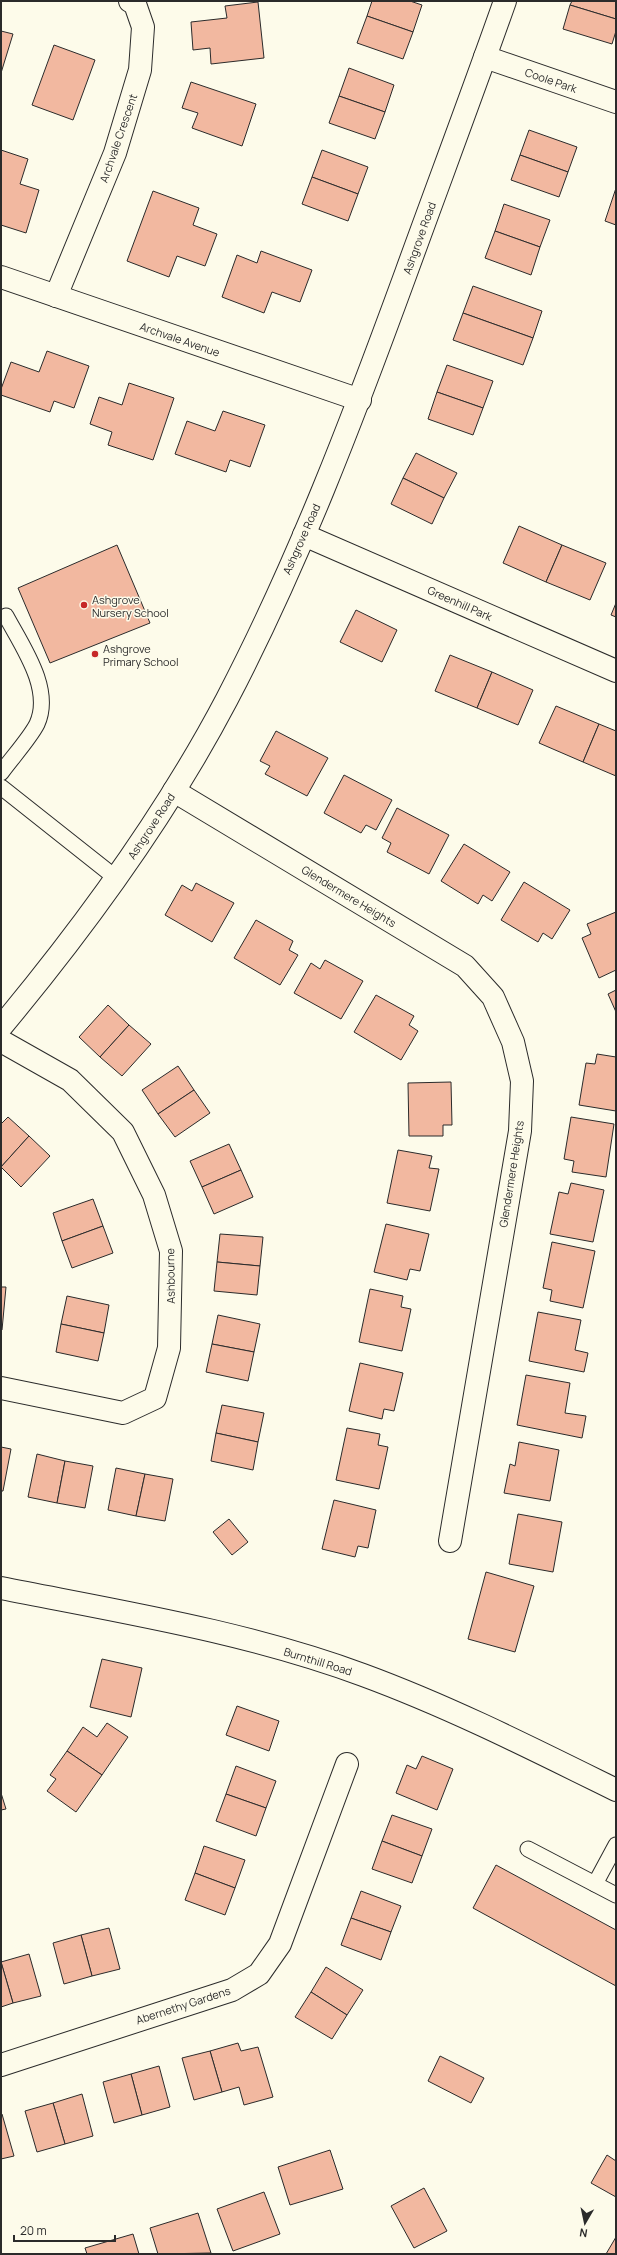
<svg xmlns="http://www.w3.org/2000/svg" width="617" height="2255" viewBox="0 0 617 2255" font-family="Manrope,sans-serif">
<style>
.building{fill:#f2b8a0;stroke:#2b2b2b}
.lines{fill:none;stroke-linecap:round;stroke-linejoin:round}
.lane-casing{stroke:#2b2b2b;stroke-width:17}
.street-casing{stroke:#2b2b2b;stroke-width:24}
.secondary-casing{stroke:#2b2b2b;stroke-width:24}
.lane{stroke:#fdfbea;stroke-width:15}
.street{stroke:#fdfbea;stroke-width:22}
.secondary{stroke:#fdfbea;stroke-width:22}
.poi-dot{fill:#c62828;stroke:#fdfbea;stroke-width:1.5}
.labels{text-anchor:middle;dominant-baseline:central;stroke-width:3;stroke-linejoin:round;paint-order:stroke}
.street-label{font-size:11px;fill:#2b2b2b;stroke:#fdfbea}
.poi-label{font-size:11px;fill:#2b2b2b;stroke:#fdfbea;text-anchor:start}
</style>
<rect width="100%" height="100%" fill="#fdfbea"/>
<g class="building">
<path d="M372 1H410L422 5 413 32 367 16Z"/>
<path d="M572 1H616V19L570 5Z"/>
<path d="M258 2 264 58 211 64 210 48 193 50 191 22 227 18 225 6Z"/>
<path d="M570 5 616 19V31L612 44 563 29Z"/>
<path d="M367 16 413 32 403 59 357 43Z"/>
<path d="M1 31 13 34 1 73Z"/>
<path d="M54 45 95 60 73 120 32 105Z"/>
<path d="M349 68 394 85 385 112 339 96Z"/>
<path d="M191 82 256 104 242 146 192 128 198 113 182 108Z"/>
<path d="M339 96 385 112 375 139 329 123Z"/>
<path d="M529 130 577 147 568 172 520 155Z"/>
<path d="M1 150 28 159 20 184 39 190 26 233 1 225Z"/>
<path d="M322 150 368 167 358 194 312 177Z"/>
<path d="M520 155 568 172 559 197 511 180Z"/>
<path d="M312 177 358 194 348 221 302 204Z"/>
<path d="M616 188V225L605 221Z"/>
<path d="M153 191 199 208 193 225 217 234 205 266 177 256 169 277 127 261Z"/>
<path d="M504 204 550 220 540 247 495 231Z"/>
<path d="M495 231 540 247 531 275 485 258Z"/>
<path d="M261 251 312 270 300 302 272 292 264 313 222 297 237 255 257 263Z"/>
<path d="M473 286 542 311 533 338 463 313Z"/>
<path d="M463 313 533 338 523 365 453 340Z"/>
<path d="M47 351 89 366 74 408 54 401 50 412 1 395V389L11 362 39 372Z"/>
<path d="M447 365 493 381 483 408 437 392Z"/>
<path d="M129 383 174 398 153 460 108 445 112 432 90 424 99 397 122 405Z"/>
<path d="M437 392 483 408 473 435 428 419Z"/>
<path d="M223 411 265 425 250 467 230 460 226 472 175 454 187 421 215 431Z"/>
<path d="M416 453 457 473 444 498 403 478Z"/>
<path d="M403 478 444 498 432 524 391 504Z"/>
<path d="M519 526 562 545 546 582 503 563Z"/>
<path d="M117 545 150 623 50 663 18 588Z"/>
<path d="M562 545 606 563 590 600 546 582Z"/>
<path d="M616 603V617L611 615Z"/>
<path d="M356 610 397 630 382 662 340 642Z"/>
<path d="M450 655 492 672 477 708 435 691Z"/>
<path d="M492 672 533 690 518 725 477 708Z"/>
<path d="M556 706 599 724 583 762 539 743Z"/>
<path d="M599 724 616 731V776L583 762Z"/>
<path d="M276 731 328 758 307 796 265 774 270 766 260 761Z"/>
<path d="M344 775 392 800 376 830 366 825 361 833 324 813Z"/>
<path d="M397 808 449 835 429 874 387 852 391 843 382 838Z"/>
<path d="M464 844 510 872 492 901 483 895 478 904 441 881Z"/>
<path d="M524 882 570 910 552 939 543 933 538 942 501 920Z"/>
<path d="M196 883 234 903 212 942 165 915 182 885 192 891Z"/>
<path d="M616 912V970L599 978 582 938 591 934 587 924Z"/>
<path d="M256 920 293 941 289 950 298 955 280 985 234 958Z"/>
<path d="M325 960 363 981 341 1019 294 993 311 963 320 969Z"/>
<path d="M616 990V1012L608 994Z"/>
<path d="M376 995 414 1016 409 1025 418 1031 401 1060 354 1032Z"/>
<path d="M108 1005 129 1025 100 1057 79 1037Z"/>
<path d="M129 1025 151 1044 122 1076 100 1057Z"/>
<path d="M597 1054 616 1057V1111L579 1105 586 1063 595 1064Z"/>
<path d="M178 1066 194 1090 158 1114 142 1090Z"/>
<path d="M451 1082 452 1125H443V1136H409L408 1083Z"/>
<path d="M194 1090 210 1113 175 1137 158 1114Z"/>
<path d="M8 1117 29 1136 1 1167V1124Z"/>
<path d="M571 1117 614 1124 606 1177 572 1172 574 1161 564 1159Z"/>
<path d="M29 1136 50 1156 21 1187 1 1167Z"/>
<path d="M229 1144 241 1170 202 1187 190 1161Z"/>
<path d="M398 1150 432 1156 429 1168 439 1169 430 1211 387 1203Z"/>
<path d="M241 1170 253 1197 214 1214 202 1187Z"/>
<path d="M571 1183 604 1190 593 1242 550 1234 559 1192 568 1194Z"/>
<path d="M93 1199 103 1226 62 1241 53 1213Z"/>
<path d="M386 1224 429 1234 420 1271 410 1269 407 1280 374 1272Z"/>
<path d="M103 1226 113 1253 72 1268 62 1241Z"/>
<path d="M220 1234 263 1237 260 1266 217 1262Z"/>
<path d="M552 1242 595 1251 583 1308 550 1301 552 1290 543 1288Z"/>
<path d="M217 1262 260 1266 257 1295 214 1291Z"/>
<path d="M1 1287H6L2 1330H1Z"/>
<path d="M370 1289 403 1296 401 1307 411 1309 402 1351 359 1342Z"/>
<path d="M67 1296 109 1305 104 1333 61 1324Z"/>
<path d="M538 1312 581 1320 575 1350 588 1353 584 1372 529 1361Z"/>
<path d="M218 1315 260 1324 254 1352 212 1344Z"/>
<path d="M61 1324 104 1333 98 1361 56 1352Z"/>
<path d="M212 1344 254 1352 248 1381 206 1372Z"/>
<path d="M360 1363 403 1373 394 1411 384 1409 382 1419 349 1411Z"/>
<path d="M526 1375 570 1383 565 1413 586 1416 582 1438 517 1425Z"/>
<path d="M222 1405 264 1413 258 1442 216 1433Z"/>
<path d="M347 1428 380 1434 378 1445 388 1447 379 1489 336 1480Z"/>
<path d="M216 1433 258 1442 253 1470 211 1461Z"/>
<path d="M519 1442 559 1450 550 1501 504 1493 510 1464 515 1466Z"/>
<path d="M1 1447 11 1449 3 1491H1Z"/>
<path d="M37 1454 65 1461 57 1503 28 1497Z"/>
<path d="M65 1461 93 1466 85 1508 57 1503Z"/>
<path d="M116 1468 145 1474 136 1516 108 1510Z"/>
<path d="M145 1474 173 1479 165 1521 136 1516Z"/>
<path d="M334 1500 376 1510 368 1548 358 1546 355 1557 322 1549Z"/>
<path d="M518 1514 562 1522 553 1572 509 1564Z"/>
<path d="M229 1519 248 1542 232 1555 213 1532Z"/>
<path d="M486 1572 534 1586 515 1652 468 1639Z"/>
<path d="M102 1659 142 1668 131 1717 90 1707Z"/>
<path d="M237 1706 279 1721 269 1751 226 1735Z"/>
<path d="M107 1723 128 1737 102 1775 67 1751 83 1727 97 1737Z"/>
<path d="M67 1751 102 1775 76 1812 47 1791 56 1779 50 1775Z"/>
<path d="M422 1756 453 1769 437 1810 396 1793 407 1765 416 1769Z"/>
<path d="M236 1766 276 1781 266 1808 226 1794Z"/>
<path d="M1 1793 6 1809 1 1810Z"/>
<path d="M226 1794 266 1808 256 1836 216 1821Z"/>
<path d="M392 1815 432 1829 422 1856 382 1841Z"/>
<path d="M382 1841 422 1856 412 1883 372 1869Z"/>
<path d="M204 1846 245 1860 235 1888 195 1873Z"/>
<path d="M496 1865 616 1930V1986L473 1908Z"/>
<path d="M195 1873 235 1888 225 1915 185 1900Z"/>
<path d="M361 1891 401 1906 391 1932 351 1918Z"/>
<path d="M351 1918 391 1932 381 1960 341 1945Z"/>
<path d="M109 1928 120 1969 92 1976 81 1935Z"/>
<path d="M81 1935 92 1976 64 1984 53 1943Z"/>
<path d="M29 1954 41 1996 13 2003 1 1962Z"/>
<path d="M1 1962 13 2003 1 2007Z"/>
<path d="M326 1967 363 1990 347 2015 311 1992Z"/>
<path d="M311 1992 347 2015 332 2039 295 2017Z"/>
<path d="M238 2043 241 2051 258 2047 273 2097 244 2105 239 2087 222 2092 210 2051Z"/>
<path d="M210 2051 222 2092 194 2100 182 2058Z"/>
<path d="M440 2056 484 2078 471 2103 428 2081Z"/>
<path d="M159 2066 170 2107 142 2115 131 2074Z"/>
<path d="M131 2074 142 2115 114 2123 103 2082Z"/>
<path d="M82 2094 93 2136 65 2144 53 2103Z"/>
<path d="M53 2103 65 2144 37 2152 25 2111Z"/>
<path d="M2 2114 14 2156 1 2159V2115Z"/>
<path d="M330 2150 343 2189 290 2205 278 2167Z"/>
<path d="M607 2155 616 2161V2197L591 2183Z"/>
<path d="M424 2188 447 2231 414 2248 391 2206Z"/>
<path d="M264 2192 280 2234 233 2251 217 2209Z"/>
<path d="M198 2213 211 2253 158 2254 150 2228Z"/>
<path d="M133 2234 139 2254H87L85 2248Z"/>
<path d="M616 2237V2254H606Z"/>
</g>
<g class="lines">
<g class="lane-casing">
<g id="lane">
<path d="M1 773C11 759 30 738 37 724 53 689 22 646 6 616"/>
<path d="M1 787 116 878"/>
<path d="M528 1849 616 1895"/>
<path d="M595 1884 616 1845"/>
</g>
</g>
<g class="street-casing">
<g id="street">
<path d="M485 57 616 102"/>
<path d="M1 277 360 400"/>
<path d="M56 296 115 153 140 70 143 27 135 4 130 1"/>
<path d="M304 535 616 671"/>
<path d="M174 791 465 966 493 997 513 1042 522 1081 520 1131 450 1541"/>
<path d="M1 1027C86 925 165 817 227 699 298 563 353 418 406 273 439 182 473 92 505 1"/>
<path d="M1 1041 70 1080 123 1132 154 1195 171 1251 169 1348 155 1398 123 1413 1 1388"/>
<path d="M1 2065 232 1990 259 1974 280 1944 347 1764"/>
</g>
</g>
<g class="secondary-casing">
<path id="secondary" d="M1 1588C122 1612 247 1632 363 1675 450 1707 533 1749 616 1790"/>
</g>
<use href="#lane" class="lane"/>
<use href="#street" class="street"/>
<use href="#secondary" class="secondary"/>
</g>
<g class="poi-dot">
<circle cx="84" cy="605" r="4"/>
<circle cx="95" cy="654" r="4"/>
</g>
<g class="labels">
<g class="street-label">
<text transform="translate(551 80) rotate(19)">Coole Park</text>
<text transform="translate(118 138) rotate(-71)">Archvale Crescent</text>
<text transform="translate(419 238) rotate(-70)">Ashgrove Road</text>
<text transform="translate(180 339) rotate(19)">Archvale Avenue</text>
<text transform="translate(301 539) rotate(-66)">Ashgrove Road</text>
<text transform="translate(460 603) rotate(24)">Greenhill Park</text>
<text transform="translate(151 826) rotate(-57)">Ashgrove Road</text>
<text transform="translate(349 896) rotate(31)">Glendermere Heights</text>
<text transform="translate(511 1174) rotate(-81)">Glendermere Heights</text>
<text transform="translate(170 1276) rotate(-91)">Ashbourne</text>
<text transform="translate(318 1661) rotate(17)">Burnthill Road</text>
<text transform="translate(183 2005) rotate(-18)">Abernethy Gardens</text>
</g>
<g class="poi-label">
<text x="92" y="599">Ashgrove<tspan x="92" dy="13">Nursery School</tspan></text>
<text x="103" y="648">Ashgrove<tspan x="103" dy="13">Primary School</tspan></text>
</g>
</g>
<rect width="617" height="2255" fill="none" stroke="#2b2b2b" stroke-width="4"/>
<g transform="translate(585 2223) rotate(189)" stroke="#fdfbea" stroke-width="3" paint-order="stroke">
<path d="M0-3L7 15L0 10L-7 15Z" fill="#2b2b2b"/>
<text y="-6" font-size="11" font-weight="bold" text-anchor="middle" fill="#2b2b2b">N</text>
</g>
<path d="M14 2235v6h101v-6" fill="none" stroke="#2b2b2b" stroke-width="2"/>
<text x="20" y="2235" font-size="12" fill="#2b2b2b" stroke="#fdfbea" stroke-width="3" paint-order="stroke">20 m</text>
</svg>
